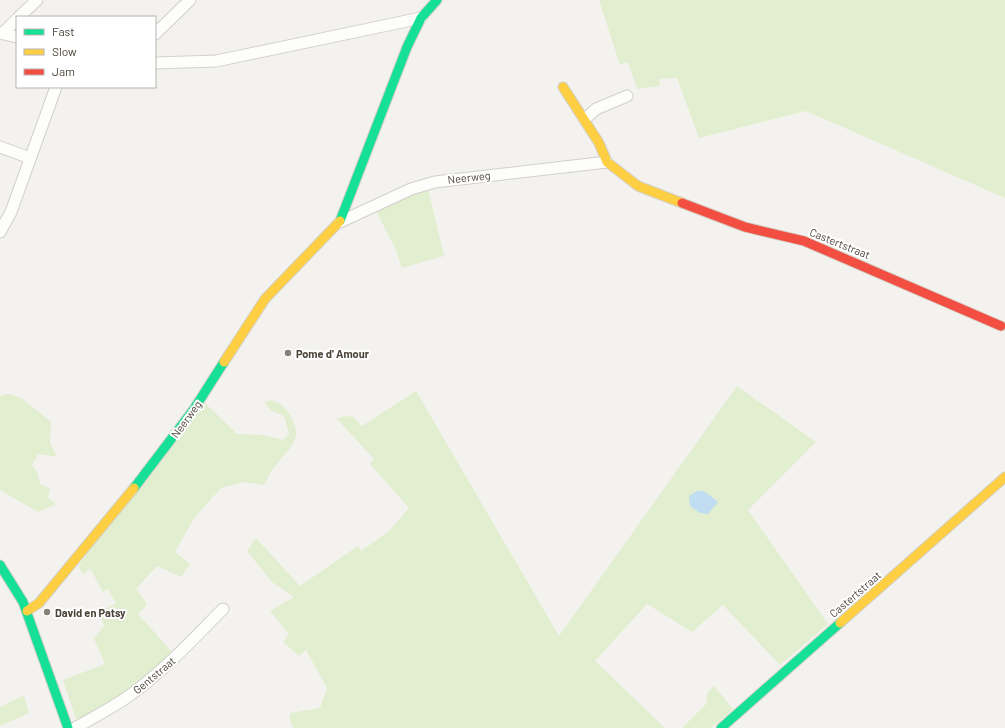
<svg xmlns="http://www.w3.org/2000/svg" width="1005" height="728" viewBox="0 0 1005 728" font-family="Barlow,sans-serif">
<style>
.green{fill:#e1eecf}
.water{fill:#c0ddf1}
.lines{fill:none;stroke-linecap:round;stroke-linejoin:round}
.street-casing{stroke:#d2d0cb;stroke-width:13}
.fast-casing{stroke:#d3cfc5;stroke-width:11}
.slow-casing{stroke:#d3cfc5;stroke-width:11}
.jam-casing{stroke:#d3cfc5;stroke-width:11}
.street{stroke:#fdfdfc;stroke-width:11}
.fast{stroke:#16e098;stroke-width:9}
.slow{stroke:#ffcf43;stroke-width:9}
.jam{stroke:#f24e42;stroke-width:9}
.poi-dot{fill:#868178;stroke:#fff;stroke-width:1.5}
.labels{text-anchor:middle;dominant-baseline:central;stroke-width:4;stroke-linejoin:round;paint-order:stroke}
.street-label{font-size:11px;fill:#4b4439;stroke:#fff}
.poi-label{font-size:11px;font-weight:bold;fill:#4b4439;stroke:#fff;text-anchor:start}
</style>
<rect width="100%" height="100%" fill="#f4f2ee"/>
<g class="green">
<path d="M599 0H1005V198L806 111 699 138 677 78 659 79 660 86 637 89 628 62 620 65Z"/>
<path d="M428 189 444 256 402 268 396 250 375 209Z"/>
<path d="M737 386 816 442 748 510 828 624 780 665 723 605 692 632 647 604 595 661 665 728H293L289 718 291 713 320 708 327 688 306 650 299 656 283 642 289 634 270 611 294 597 272 582 247 551 256 538 300 586 358 546 361 551 389 531 409 508 370 464 374 459 337 419 345 416 353 417 362 426 416 391 559 636Z"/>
<path d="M8 394 20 397 51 422 50 443 57 457 38 454 32 465 37 472 40 484 50 488 48 498 56 504 38 512 0 490V396Z"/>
<path d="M272 400C282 404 284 406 290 415 305 440 289 448 275 466 270 471 268 479 264 485L244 482 221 488 195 517 175 552 190 564 181 577 157 566 136 589 146 602V606L138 614 173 653C142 677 113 705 76 719L63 680 105 664 94 639 104 626 98 611 116 604 108 589 103 592 90 568 84 575 78 566 204 402 237 434 263 435 283 440 289 434 284 416 272 411 264 402Z"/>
<path d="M714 686 733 709 711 728H682L706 704 708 692Z"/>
<path d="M24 695 29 713 0 726V707Z"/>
</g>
<path class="water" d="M697 491H704L718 502 708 514 700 513 690 506 689 496Z"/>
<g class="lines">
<g class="street-casing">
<g id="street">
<path d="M19 17 37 0"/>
<path d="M0 33 17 37"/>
<path d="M3 33 17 19"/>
<path d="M155 34 190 0"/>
<path d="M155 63 216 61 421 18"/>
<path d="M585 119 596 109 627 96"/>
<path d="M0 147 30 158"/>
<path d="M340 222 411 189 435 182 607 162"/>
<path d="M0 232 11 212 56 87"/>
<path d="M75 728C92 718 110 709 126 698 162 673 192 640 223 609"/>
</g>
</g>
<g class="fast-casing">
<g id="fast">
<path d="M340 221 407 47 421 18 437 0"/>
<path d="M134 488 194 409 224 362"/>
<path d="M0 565 23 602 68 728"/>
<path d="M721 728 840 623"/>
</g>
</g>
<g class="slow-casing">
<g id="slow">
<path d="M563 87 599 143 607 162 638 186 682 203"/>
<path d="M224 362 265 299 340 221"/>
<path d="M27 611 39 603 134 488"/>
<path d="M840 623 1005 477"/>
</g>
</g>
<g class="jam-casing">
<path id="jam" d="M682 203 745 227 804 241 1001 326"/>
</g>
<use href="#street" class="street"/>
<use href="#fast" class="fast"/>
<use href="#slow" class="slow"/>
<use href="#jam" class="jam"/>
</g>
<g class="poi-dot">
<circle cx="288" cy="353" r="4"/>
<circle cx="47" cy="612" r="4"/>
</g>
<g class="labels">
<g class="street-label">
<text transform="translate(469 177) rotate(-6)">Neerweg</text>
<text transform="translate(840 243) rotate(22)">Castertstraat</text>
<text transform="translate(186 419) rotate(-54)">Neerweg</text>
<text transform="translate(855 594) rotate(-41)">Castertstraat</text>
<text transform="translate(154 675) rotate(-40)">Gentstraat</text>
</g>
<g class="poi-label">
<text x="296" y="353">Pome d' Amour</text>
<text x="55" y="612">David en Patsy</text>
</g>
</g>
<rect x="16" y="16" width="140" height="72" fill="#ffffff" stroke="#b7b4b0"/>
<rect x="24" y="29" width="20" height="6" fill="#16e098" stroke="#b7b4b0"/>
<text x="52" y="36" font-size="12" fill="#4b4439">Fast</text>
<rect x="24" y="49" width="20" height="6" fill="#ffcf43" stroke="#b7b4b0"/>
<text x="52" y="56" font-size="12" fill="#4b4439">Slow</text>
<rect x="24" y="69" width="20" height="6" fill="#f24e42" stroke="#b7b4b0"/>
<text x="52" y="76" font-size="12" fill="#4b4439">Jam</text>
</svg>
